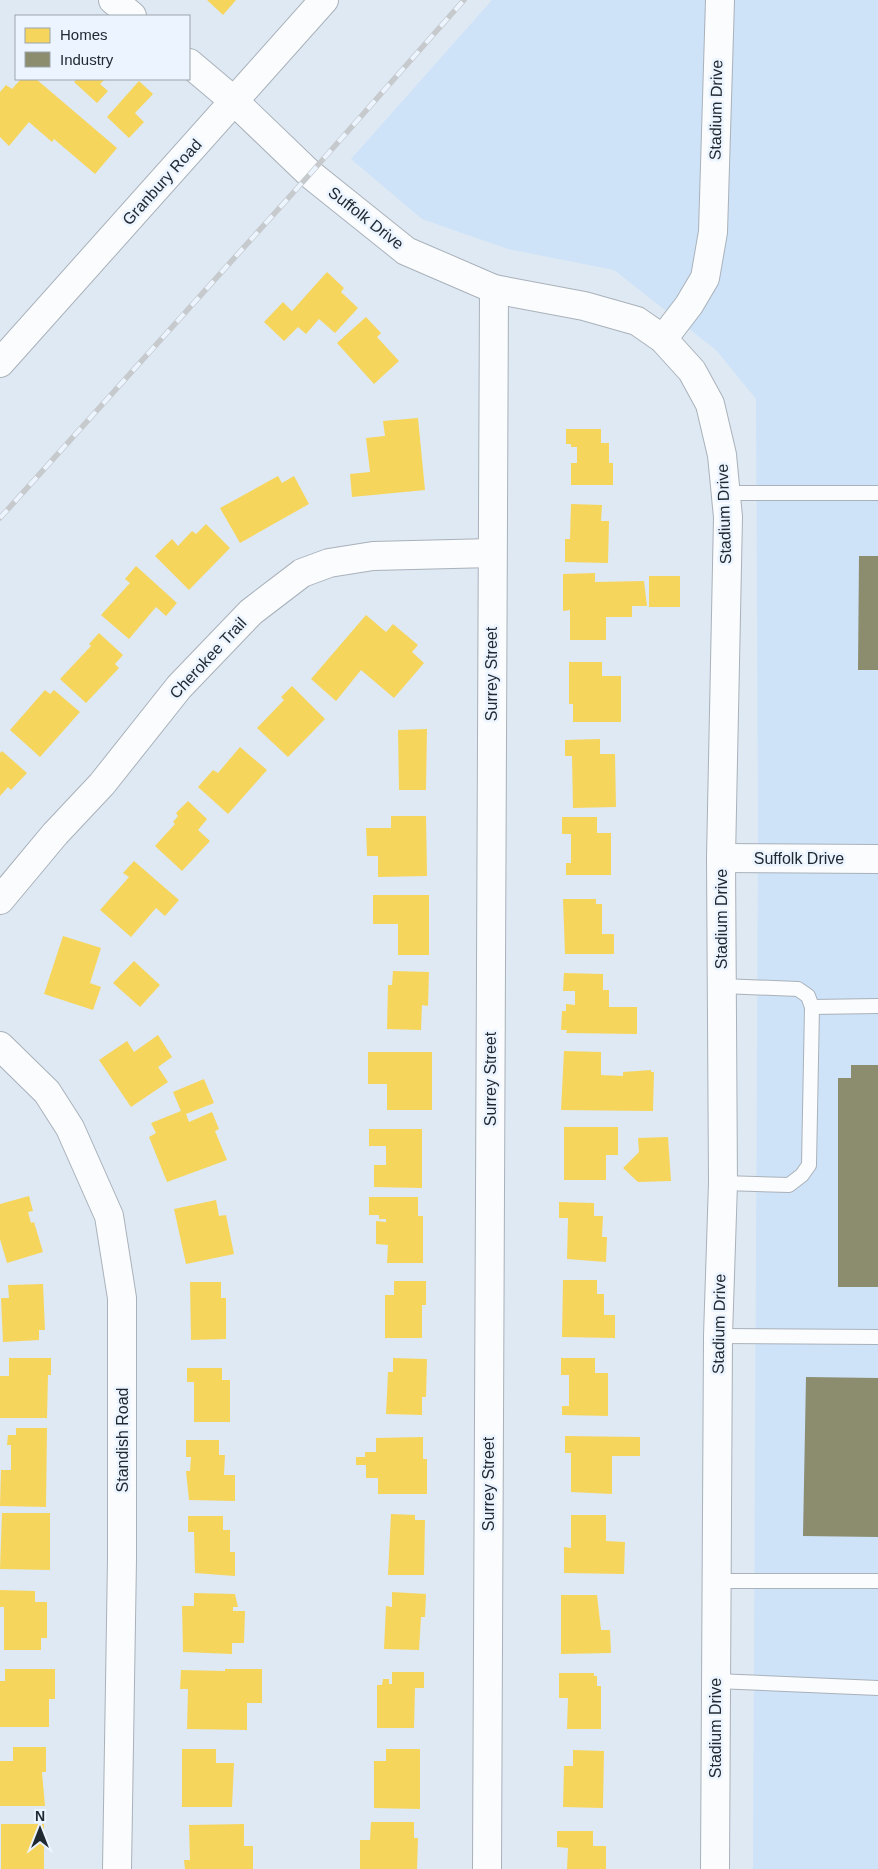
<svg xmlns="http://www.w3.org/2000/svg" width="878" height="1869" viewBox="0 0 878 1869" font-family="Helvetica,sans-serif">
<style>
.built{fill:#cee3f8}
.homes{fill:#f6d55c}
.industry{fill:#8c8c6e}
.lines{fill:none;stroke-linecap:round;stroke-linejoin:round}
.lane-casing{stroke:#a9b1ba;stroke-width:16}
.street-casing{stroke:#a9b1ba;stroke-width:30}
.secondary-casing{stroke:#a9b1ba;stroke-width:30}
.lane{stroke:#fafcfd;stroke-width:14}
.street{stroke:#fafcfd;stroke-width:28}
.secondary{stroke:#fafcfd;stroke-width:28}
.rail-casing{stroke:#c6cacd;stroke-width:5.5}
.rail{stroke:#ecf5ff;stroke-width:4;stroke-dasharray:11;stroke-linecap:butt}
.labels{text-anchor:middle;dominant-baseline:central;stroke-width:5;stroke-linejoin:round;paint-order:stroke}
.street-label{font-size:16px;fill:#212a33;stroke:#ecf5ff}
</style>
<rect width="100%" height="100%" fill="#dfe9f4"/>
<path class="built" d="M492 0H878V1869H753L758 834 756 399 716 350 614 270 508 249 422 219 351 159Z"/>
<g class="homes">
<path d="M207 0H236L223 15Z"/>
<path d="M21 79H36L117 148 95 174 54 139 52 142 29 122 9 146 0 137V92L6 85 12 89Z"/>
<path d="M77 79H105L100 84 108 91 97 103 74 82Z"/>
<path d="M139 81 153 94 135 113 144 122 129 138 107 117Z"/>
<path d="M327 272 344 288 341 292 358 308 335 333 319 319 306 334 298 327 284 341 264 322 283 302 292 311Z"/>
<path d="M366 317 381 333 377 337 399 361 374 384 337 343Z"/>
<path d="M418 418 425 490 352 497 350 474 370 472 366 438 385 436 383 421Z"/>
<path d="M566 429H601V443H609V463H613V485H571V463H577V447H571V444H566Z"/>
<path d="M278 476 282 483 294 476 309 504 240 543 220 508Z"/>
<path d="M571 504 602 505 601 521H609L608 563 565 562V539H570Z"/>
<path d="M206 524 230 548 189 590 155 556 172 539 178 546 192 531 196 534Z"/>
<path d="M136 566 177 603 166 616 156 607 129 639 101 615 130 583 125 579Z"/>
<path d="M595 573V582L644 581 647 606H632V617H606V640H570V610L563 611V574Z"/>
<rect x="649" y="576" width="31" height="31"/>
<path d="M366 615 386 632 393 624 418 645 412 652 424 663 394 698 361 670 336 701 311 679Z"/>
<path d="M99 633 123 655 115 664 119 668 86 703 60 679 91 646 89 644Z"/>
<path d="M569 662H602V676H621V722H573V704H569Z"/>
<path d="M292 686 325 719 288 757 257 728 284 700 281 697Z"/>
<path d="M45 690 50 694 54 690 80 712 40 757 10 730Z"/>
<path d="M427 729 426 790H399L398 730Z"/>
<path d="M600 739V754H615L616 807 573 808 572 756H565V740Z"/>
<path d="M240 747 267 770 228 814 198 787 213 770 218 773Z"/>
<path d="M2 751 27 773 11 790 8 787 0 796V753Z"/>
<path d="M188 801 207 819 198 830 210 841 182 871 155 846 175 824 173 822 178 816 176 813Z"/>
<path d="M391 816H426L427 876 378 877V856H367L366 828H391Z"/>
<path d="M562 817H597V833H611V875H566V863H571V834H562Z"/>
<path d="M134 861 179 900 165 916 156 908 131 937 100 910 129 877 123 873Z"/>
<path d="M373 895H429V955H398V924H373Z"/>
<path d="M563 899H596V904H602V934H614V954H565Z"/>
<path d="M63 936 101 948 90 983 101 987 93 1010 44 994Z"/>
<path d="M134 961 160 985 140 1007 113 983Z"/>
<path d="M393 971 429 972 428 1006 422 1005 421 1030 387 1029 388 985H392Z"/>
<path d="M564 973 603 974V990H609V1007H637V1034L566 1033 567 1030H561L562 1011H566V1004L575 1005V991H563Z"/>
<path d="M158 1035 172 1057 158 1067 168 1082 131 1107 99 1060 127 1041 134 1052Z"/>
<path d="M564 1051 601 1052V1075L623 1076V1072L651 1070V1072H654L653 1111 561 1110Z"/>
<path d="M368 1052H432V1110H387V1084H368Z"/>
<path d="M204 1079 214 1103 186 1114 189 1122 212 1112 219 1129 215 1131 227 1160 167 1182 149 1137 156 1133 151 1123 181 1111 173 1092Z"/>
<path d="M564 1127H618V1155H606V1180H564Z"/>
<path d="M369 1129H422V1188L374 1187V1165H386V1146H369Z"/>
<path d="M668 1137 671 1181 638 1182 623 1168 639 1152 638 1138Z"/>
<path d="M29 1196 33 1211 28 1212 31 1223 34 1222 43 1252 7 1263 0 1239V1204Z"/>
<path d="M369 1197H418V1216H423V1263H387L388 1245 376 1244V1221L386 1222V1219H379V1215H369Z"/>
<path d="M216 1200 219 1216 226 1215 234 1254 186 1264 174 1209Z"/>
<path d="M559 1202 594 1203V1216H603L602 1237H607L606 1262 567 1259 568 1218H559Z"/>
<path d="M563 1280H597V1294H604V1315H615V1338L562 1337Z"/>
<path d="M394 1281H426V1305H422V1338H385V1295H394Z"/>
<path d="M190 1282H221V1298H226V1339L191 1340Z"/>
<path d="M43 1284 45 1330H39V1340L3 1342 1 1298H9L8 1285Z"/>
<path d="M9 1358H51V1375H48L47 1418H0V1376H9Z"/>
<path d="M393 1358 427 1359 426 1397H422V1415L386 1414 388 1372H393Z"/>
<path d="M561 1358H595V1373H608V1416L562 1415V1406H569V1375H561Z"/>
<path d="M187 1368H222V1380H230V1422H194V1382H187Z"/>
<path d="M16 1428H47L46 1507 0 1506 1 1470H11V1445H7L8 1435H16Z"/>
<path d="M565 1436 640 1437V1456H612V1494L571 1492V1453H565Z"/>
<path d="M423 1437V1459H427V1494H378V1478H366V1465H356V1457H365V1452H376V1438Z"/>
<path d="M186 1440H219V1455H225L224 1475H235V1501L189 1500 186 1471H190L191 1457H186Z"/>
<path d="M2 1513H50V1570L0 1569Z"/>
<path d="M391 1514 415 1515V1520H425L424 1575H388Z"/>
<path d="M571 1515H606V1541L625 1542 624 1574 564 1573V1547L571 1548Z"/>
<path d="M188 1516H223V1530H230V1552H235V1576L195 1573 194 1532H188Z"/>
<path d="M0 1590 35 1591V1602H47V1638H41V1650H4V1607H0Z"/>
<path d="M392 1592 426 1594 425 1617H421L419 1650 384 1649 386 1606 392 1607Z"/>
<path d="M194 1593 235 1594 238 1607H233V1611H245L244 1643H232V1654L183 1652 182 1606H194Z"/>
<path d="M561 1595H597L601 1630H610L611 1653 561 1654Z"/>
<path d="M5 1669H55V1699H49V1727H0V1681H5Z"/>
<path d="M225 1669H262V1703H247V1730L187 1729 188 1689H180L181 1670 225 1671Z"/>
<path d="M392 1672H424V1688H415L414 1728H377V1685H382L383 1679H389V1684H392Z"/>
<path d="M559 1673H594V1676H597V1686H601V1729H567L568 1698H559Z"/>
<path d="M13 1747H46V1772H42L45 1806H0V1761H13Z"/>
<path d="M182 1749H216V1763H234L232 1807H182Z"/>
<path d="M386 1749H420V1809L374 1808V1761H386Z"/>
<path d="M573 1750 604 1751 603 1808 563 1807 564 1766H573Z"/>
<path d="M371 1822H414V1838H418L417 1869H360V1840H370Z"/>
<rect x="1" y="1824" width="43" height="45"/>
<path d="M244 1824V1846H253V1869H185L184 1860H190L189 1825Z"/>
<path d="M557 1831H593V1846H606V1869H567L568 1848 557 1847Z"/>
</g>
<g class="industry">
<path d="M859 556H878V670H858Z"/>
<path d="M851 1065H878V1287H838V1078H851Z"/>
<path d="M806 1377 878 1378V1537L803 1536Z"/>
</g>
<g class="lines">
<g class="lane-casing">
<g id="lane">
<path d="M725 493H878"/>
<path d="M722 986 798 989 808 996 812 1007 809 1165 802 1175 789 1185 723 1183"/>
<path d="M812 1007 878 1006"/>
<path d="M718 1336 878 1337"/>
<path d="M717 1581H878"/>
<path d="M716 1681 878 1688"/>
</g>
</g>
<g class="street-casing">
<g id="street">
<path d="M113 0 132 16"/>
<path d="M189 63 234 101 310 174 406 251 494 289 584 306 637 321 663 339 692 371 710 404 722 455 728 517 721 858 723 1183 718 1336 715 1869"/>
<path d="M663 339 689 305 705 278 713 232 720 0"/>
<path d="M721 858 878 859"/>
<path d="M0 900 55 834 102 784 179 687 251 612 302 573 329 563 373 556 492 553"/>
<path d="M0 1046 47 1092 70 1128 109 1216 122 1298V1559L117 1869"/>
<path d="M487 1869 494 289"/>
</g>
</g>
<g class="secondary-casing">
<path id="secondary" d="M0 363 324 0"/>
</g>
<use href="#lane" class="lane"/>
<use href="#street" class="street"/>
<use href="#secondary" class="secondary"/>
<g class="rail-casing">
<path id="rail" d="M0 518 310 174 464 0"/>
</g>
<use href="#rail" class="rail"/>
</g>
<g class="labels">
<g class="street-label">
<text transform="translate(716 110) rotate(-89)">Stadium Drive</text>
<text transform="translate(162 182) rotate(-48)">Granbury Road</text>
<text transform="translate(366 218) rotate(38)">Suffolk Drive</text>
<text transform="translate(724 514) rotate(-92)">Stadium Drive</text>
<text transform="translate(208 658) rotate(-47)">Cherokee Trail</text>
<text transform="translate(491 674) rotate(-90)">Surrey Street</text>
<text x="799" y="858">Suffolk Drive</text>
<text transform="translate(721 919) rotate(-90)">Stadium Drive</text>
<text transform="translate(490 1079) rotate(-90)">Surrey Street</text>
<text transform="translate(719 1324) rotate(-89)">Stadium Drive</text>
<text transform="translate(122 1440) rotate(-90)">Standish Road</text>
<text transform="translate(488 1484) rotate(-90)">Surrey Street</text>
<text transform="translate(715 1728) rotate(-90)">Stadium Drive</text>
</g>
</g>
<rect x="15" y="15" width="175" height="65" fill="#ecf5ff" stroke="#9ba4ad"/>
<rect x="25" y="28" width="25" height="15" fill="#f6d55c" stroke="#9ba4ad"/>
<text x="60" y="40" font-size="15" fill="#212a33">Homes</text>
<rect x="25" y="52" width="25" height="15" fill="#8c8c6e" stroke="#9ba4ad"/>
<text x="60" y="65" font-size="15" fill="#212a33">Industry</text>
<g transform="translate(40 1829)" stroke="#ecf5ff" stroke-width="4" paint-order="stroke">
<path d="M0-4L9 19L0 12L-9 19Z" fill="#212a33"/>
<text y="-8" font-size="14" font-weight="bold" text-anchor="middle" fill="#212a33">N</text>
</g>
</svg>
